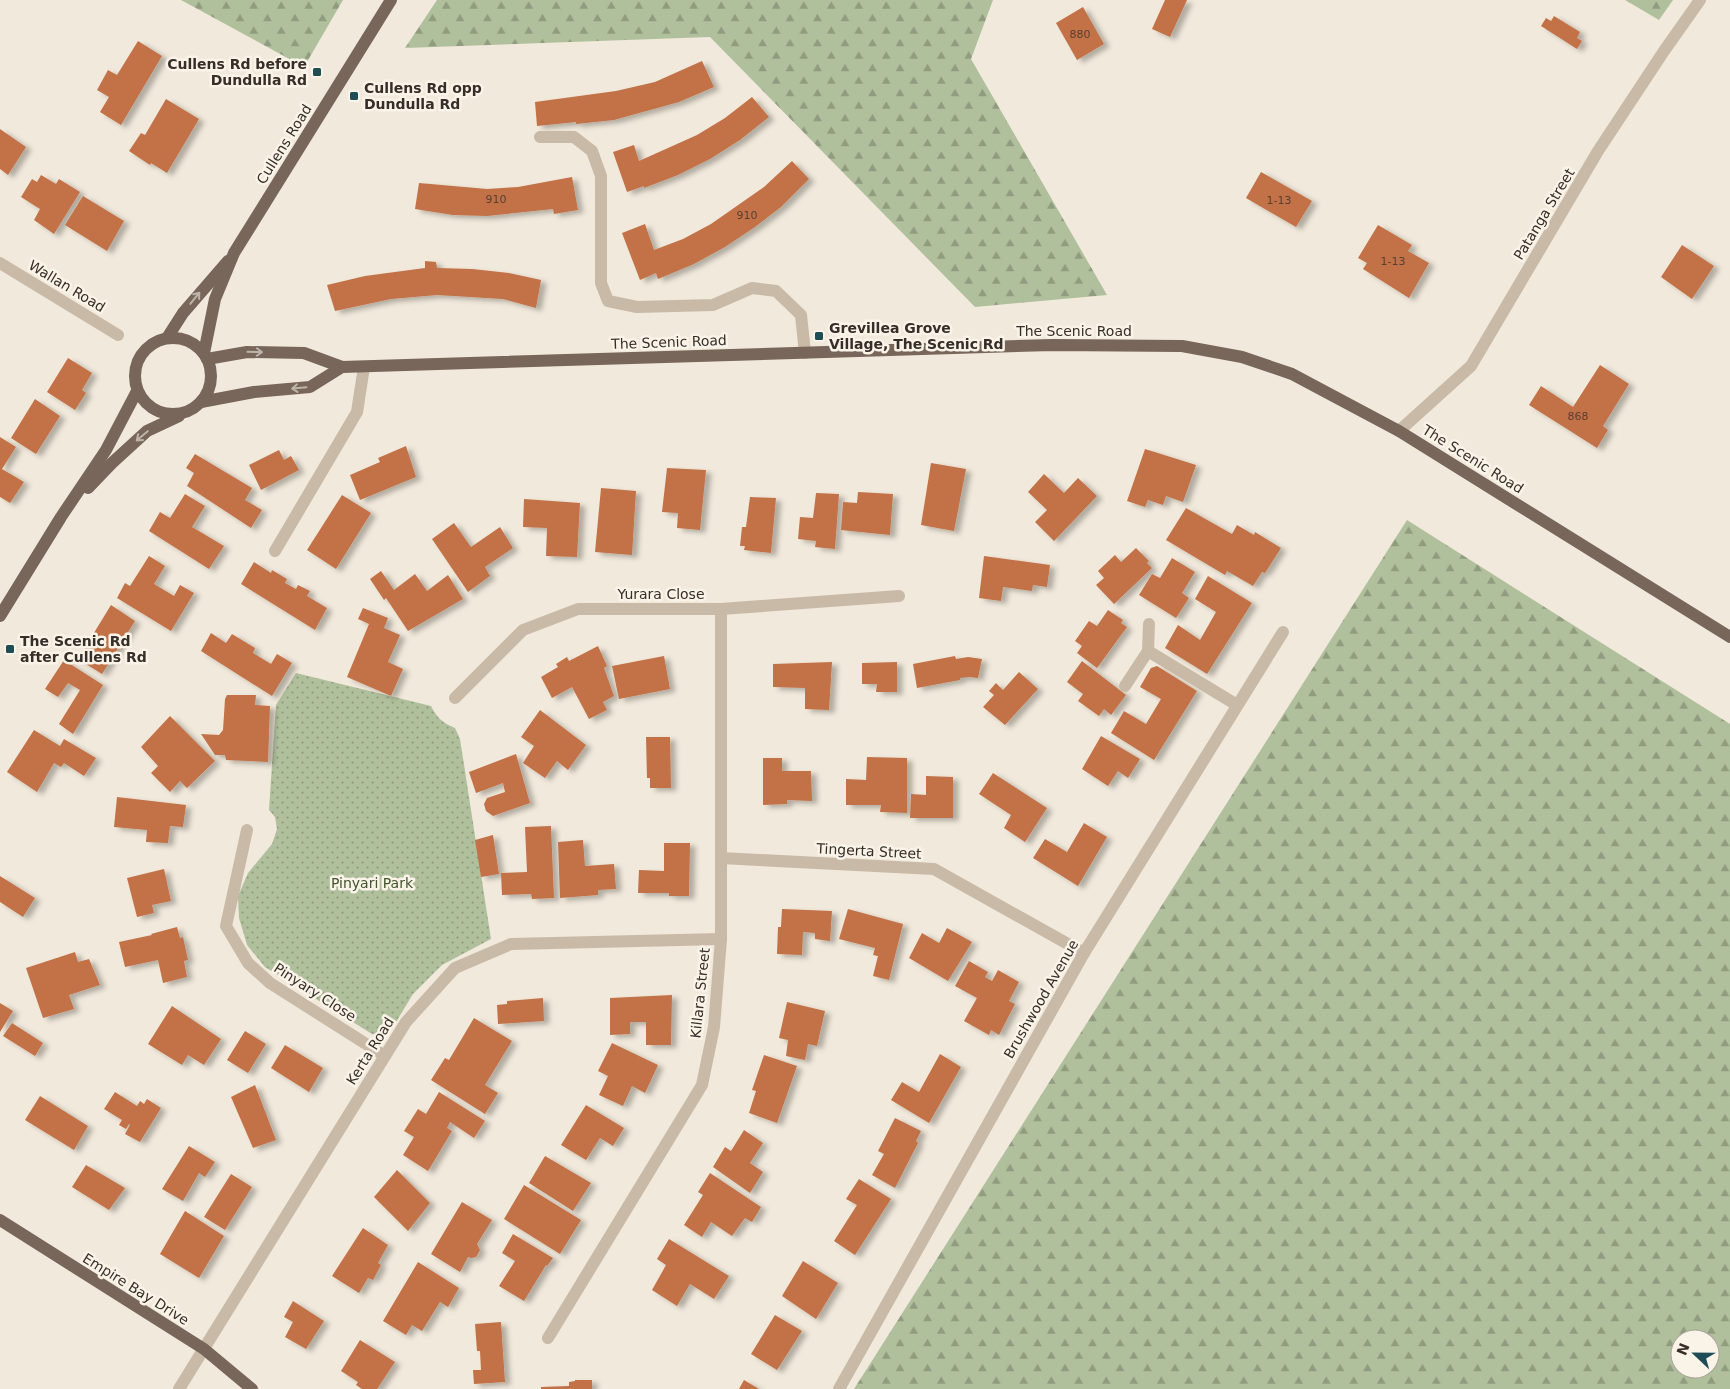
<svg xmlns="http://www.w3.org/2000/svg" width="1730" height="1389" viewBox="0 0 1730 1389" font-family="'DejaVu Sans',sans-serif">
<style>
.forest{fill:url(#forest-firs);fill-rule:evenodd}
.park{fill:url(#park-dots)}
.building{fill:#c37147;filter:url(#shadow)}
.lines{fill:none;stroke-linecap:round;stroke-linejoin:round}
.minor{stroke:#c9baa7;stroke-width:12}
.major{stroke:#776659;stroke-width:12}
.oneway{stroke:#beb4a8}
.poi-dot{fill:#1e4d56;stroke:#f9f3e8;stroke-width:2}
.labels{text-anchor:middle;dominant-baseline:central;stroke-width:5;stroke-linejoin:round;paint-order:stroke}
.number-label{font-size:11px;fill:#593f30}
.poi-label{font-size:14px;font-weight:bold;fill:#362e28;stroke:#f9f3e8;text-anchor:start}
.street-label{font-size:14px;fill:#362e28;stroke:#f9f3e8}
.park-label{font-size:14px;fill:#41542c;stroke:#f9f3e8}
</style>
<defs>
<pattern id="forest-firs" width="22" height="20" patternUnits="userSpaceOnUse" patternTransform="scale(1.25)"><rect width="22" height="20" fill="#b0c09c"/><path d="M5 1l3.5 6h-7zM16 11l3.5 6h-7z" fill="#909c7f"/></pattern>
<pattern id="park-dots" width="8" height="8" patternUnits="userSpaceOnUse" patternTransform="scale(1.25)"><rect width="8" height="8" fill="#b0c09c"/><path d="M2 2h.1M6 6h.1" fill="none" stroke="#909c7f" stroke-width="1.8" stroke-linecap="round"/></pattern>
<filter id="shadow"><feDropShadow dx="5.5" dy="3" stdDeviation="2.5" flood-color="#0004"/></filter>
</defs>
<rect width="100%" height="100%" fill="#f1e9db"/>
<g class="forest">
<path d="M181 0H343L304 67Z"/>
<path d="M437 0H993L971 59 1107 295 975 307 710 37 405 48Z"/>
<path d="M1625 0H1673L1659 20Z"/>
<path d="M1407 520 1730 724V1389H854ZM1680 1339H1710V1369H1680Z"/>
</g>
<path class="park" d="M296 673 431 706C437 718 443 723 455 728L460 739 491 939 442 965 413 994 396 1022 384 1035 372 1034 265 967 247 945 239 918 238 896 248 873 272 844 277 829 275 817 269 810 276 705Z"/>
<g class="building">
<path d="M1165 0H1187L1170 37 1152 29Z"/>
<path d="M1083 7 1104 44 1077 60 1056 23Z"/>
<path d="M1554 16 1580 32 1577 38 1582 41 1577 49 1541 26 1546 18 1551 21Z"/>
<path d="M138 41 162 56 121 125 100 112 109 97 97 90 108 70 117 75Z"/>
<path d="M702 61 714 87 679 102 614 120 576 124V122L537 126 535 102 616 91 655 82Z"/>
<path d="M752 97 769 117 740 140 710 159 678 175 644 188V186L627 192 613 152 634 145 639 161 697 135 725 118Z"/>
<path d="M166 99 199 119 167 173 151 163 150 165 129 151 141 133 145 135Z"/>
<path d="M0 129 26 147 8 175 0 169Z"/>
<path d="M792 161 809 179 781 207 755 227 725 247 694 264 658 279 656 273 640 280 622 233 645 224 654 250 683 239 711 224 764 187Z"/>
<path d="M1261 172 1312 201 1296 227 1246 198Z"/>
<path d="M41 175 56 184 59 179 80 192 54 234 34 220 40 209 21 197 32 179 37 182Z"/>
<path d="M572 177 578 210 554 214 553 209 487 216 453 215 415 209 419 183 487 189 518 187Z"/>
<path d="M83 196 124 221 107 251 65 225Z"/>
<path d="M1378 225 1412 245 1408 251 1429 263 1409 298 1363 269 1367 263 1358 258Z"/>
<path d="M1682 245 1714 266 1692 299 1661 277Z"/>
<path d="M425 261 436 262 437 268 472 269 509 273 541 280 536 308 503 299 437 295 391 299 335 311 327 285 365 276 425 268Z"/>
<path d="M68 358 92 373 82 390 86 393 75 410 47 392Z"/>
<path d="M1600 365 1629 384 1603 426 1608 430 1597 448 1529 405 1541 386 1573 407Z"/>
<path d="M35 399 60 416 36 454 11 438Z"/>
<path d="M0 437 16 447 2 469 24 482 10 503 0 497Z"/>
<path d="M406 446 416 477 360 500 350 475 380 462 378 458Z"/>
<path d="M1145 449 1196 465 1183 502 1166 496 1163 505 1148 500 1145 507 1127 501Z"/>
<path d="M279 450 284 460 291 456 299 470 261 490 249 465Z"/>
<path d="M195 454 252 488 245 500 262 510 251 528 187 486 194 473 186 468Z"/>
<path d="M931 463 966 469 954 531 921 525Z"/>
<path d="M667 468 706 470 700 530 677 528 678 513 662 512Z"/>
<path d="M1044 474 1064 493 1078 478 1097 496 1054 541 1035 522 1047 510 1028 492Z"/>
<path d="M601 488 636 491 632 555 595 552Z"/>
<path d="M858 492 893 494 890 535 841 530 843 502 857 503Z"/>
<path d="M816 493 839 494 835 549 815 547 816 541 798 539 800 517 813 518Z"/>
<path d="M185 494 205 506 192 527 224 546 209 569 149 531 160 512 170 518Z"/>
<path d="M342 495 371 513 336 569 307 550Z"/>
<path d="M750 497 776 498 771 553 744 550 745 546H740L742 527H746Z"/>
<path d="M524 499 580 503 577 557 546 556 547 528 523 527Z"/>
<path d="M1186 508 1232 534 1237 525 1254 535 1255 532 1281 548 1265 573 1262 572 1253 586 1227 571 1225 575 1166 540Z"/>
<path d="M454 523 471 547 500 527 513 548 485 567 490 576 468 592 432 539Z"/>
<path d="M1136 548 1149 561 1147 563 1152 568 1114 604 1096 585 1104 578 1098 571 1115 555 1121 562Z"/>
<path d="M149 556 165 566 154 584 174 596 180 585 194 593 171 631 117 598 125 583 130 586Z"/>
<path d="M984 556 1050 565 1047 587 1033 585 1032 591 1003 587 1001 601 979 598Z"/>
<path d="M1172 558 1195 572 1182 593 1189 598 1176 618 1139 595 1152 574 1160 578Z"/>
<path d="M254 562 271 573 272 570 287 579 285 583 296 589 298 585 310 591 307 596 327 608 315 630 241 584Z"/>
<path d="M381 571 394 590 415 574 427 591 448 575 463 599 408 631 386 598 384 600 370 579Z"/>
<path d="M1208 576 1252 603 1207 674 1165 648 1178 625 1200 640 1216 612 1195 599Z"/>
<path d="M111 605 135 621 102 674 78 659Z"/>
<path d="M363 608 388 618 384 628 400 635 388 662 403 669 391 696 347 677 369 624 358 619Z"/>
<path d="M1108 610 1123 620 1121 623 1127 627 1097 668 1077 653 1082 646 1075 641 1089 621 1097 626Z"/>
<path d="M211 633 226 643 232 634 255 648 253 653 271 664 277 654 292 663 272 696 201 651Z"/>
<path d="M598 646 607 666 604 668 614 696 603 702 607 710 589 719 572 687 552 698 541 677 558 667 556 664 567 657 569 661Z"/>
<path d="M664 656 670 689 619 699 612 666Z"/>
<path d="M955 656 956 659 968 657 982 659 978 678 970 677 960 678V680L917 688 913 664Z"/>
<path d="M64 660 103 685 73 734 59 724 80 690 68 683 58 697 45 689Z"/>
<path d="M1082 661 1126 695 1111 715 1104 709 1099 716 1078 701 1083 694 1067 682Z"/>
<path d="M832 662 829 710 805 709V688L773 687V664Z"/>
<path d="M897 662V692H876L877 684H862V663Z"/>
<path d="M1157 666 1197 691 1154 760 1111 733 1124 711 1146 724 1161 699 1140 687 1151 668Z"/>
<path d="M1019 672 1038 689 1005 725 983 707 994 695 989 691 996 683 1003 690Z"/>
<path d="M227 695H256L255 705 270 706 268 762 226 760 225 755H215L201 734 219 735 223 730 225 699Z"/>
<path d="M540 710 586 745 568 770 557 761 545 778 523 763 534 746 521 737Z"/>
<path d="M170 716 215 761 187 788 180 781 170 792 151 773 158 766 141 747Z"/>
<path d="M34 730 60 746 64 739 96 758 84 776 64 763 61 767 54 763 37 792 7 772Z"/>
<path d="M1101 736 1140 759 1128 778 1118 771 1108 786 1082 769Z"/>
<path d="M646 737H670L671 788H650V778H647Z"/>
<path d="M516 754 530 803 493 816 486 811 484 804 487 798 505 792 503 783 476 793 469 772Z"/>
<path d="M867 757 907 758V813L880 812 881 805H846V779L866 780Z"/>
<path d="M763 758H782V771H811L812 801 787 800V804L763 805Z"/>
<path d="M993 773 1047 808 1025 842 1004 828 1011 815 979 794Z"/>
<path d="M926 776 953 777V818H910L911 794 926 795Z"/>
<path d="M117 797 186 805 183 827 170 826 168 843 146 842 147 830 114 827Z"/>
<path d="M1084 823 1107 837 1078 886 1033 858 1045 839 1067 852Z"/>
<path d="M551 826 554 898 532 899 531 894 502 895 501 873 527 872 525 827Z"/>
<path d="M493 835 499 874 481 877 475 840Z"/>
<path d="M583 840 585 866 614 864 616 889 598 890V895L560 898 558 842Z"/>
<path d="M664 843H690L689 896H669V893H638L639 870 664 871Z"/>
<path d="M164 869 171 901 152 905 154 913 137 917 127 878Z"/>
<path d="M0 876 35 898 23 917 0 902Z"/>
<path d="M782 909 832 911 830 941 815 939V933L803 932 802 955 777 954 778 927H781Z"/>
<path d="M848 909 903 924 889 980 873 976 878 956 873 955 875 948 839 939Z"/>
<path d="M177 927 180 938 183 937 188 960 184 961 187 977 163 983 158 960 125 967 119 942 152 935 151 934Z"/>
<path d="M947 928 972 942 948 981 909 958 922 933 939 943Z"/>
<path d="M75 952 78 962 89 959 100 985 69 995 74 1009 43 1018 26 968Z"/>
<path d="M969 961 988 972 985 977 992 981 998 970 1019 982 1009 1001 1015 1004 999 1035 991 1030 989 1035 964 1021 977 998 955 986Z"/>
<path d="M672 995 671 1045H646V1022H630V1034L610 1035V998Z"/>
<path d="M543 998 544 1021 498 1024 497 1005 507 1004V1001Z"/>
<path d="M787 1002 825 1011 817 1046 808 1044 805 1060 786 1056 788 1040 779 1038Z"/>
<path d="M0 1003 13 1011 0 1032Z"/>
<path d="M172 1006 221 1039 204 1065 188 1055 182 1065 148 1044Z"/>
<path d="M474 1018 512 1041 485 1085 498 1093 485 1114 431 1080 445 1058 449 1060Z"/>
<path d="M12 1023 43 1043 35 1056 3 1036Z"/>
<path d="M245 1031 266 1044 248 1073 227 1060Z"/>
<path d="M612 1043 658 1065 645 1093 632 1086 623 1106 599 1095 608 1076 598 1071Z"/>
<path d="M285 1045 323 1068 309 1092 271 1068Z"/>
<path d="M940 1054 961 1067 929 1123 891 1100 902 1082 919 1092Z"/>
<path d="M764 1055 797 1066 777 1123 749 1113 756 1091 752 1090Z"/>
<path d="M255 1085 276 1140 253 1148 231 1097Z"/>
<path d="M115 1092 137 1106 140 1101 144 1104 147 1099 161 1108 140 1142 125 1134 130 1125 129 1124 126 1129 119 1125 122 1120 104 1109Z"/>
<path d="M439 1092 485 1121 474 1138 450 1122 447 1128 452 1131 428 1171 403 1155 414 1137 404 1131 418 1109 426 1114Z"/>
<path d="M40 1096 88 1126 74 1150 25 1120Z"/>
<path d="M586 1105 624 1128 613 1146 600 1138 586 1160 561 1145Z"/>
<path d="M895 1118 921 1131 916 1141 918 1143 895 1188 872 1175 884 1154 878 1151Z"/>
<path d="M744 1130 763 1143 750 1163 763 1172 750 1193 713 1167 725 1147 731 1151Z"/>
<path d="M189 1146 215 1162 205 1177 199 1173 183 1201 162 1189Z"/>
<path d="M545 1156 591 1183 573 1211 529 1183Z"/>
<path d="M86 1165 125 1188 109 1210 72 1187Z"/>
<path d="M397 1170 430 1203 408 1231 374 1197Z"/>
<path d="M710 1173 761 1207 752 1222 745 1218 732 1236 711 1222 702 1237 684 1225 703 1195 698 1192Z"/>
<path d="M231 1174 252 1187 225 1230 204 1217Z"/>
<path d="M859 1179 891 1199 855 1255 834 1241 857 1205 846 1199Z"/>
<path d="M524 1185 581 1220 560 1254 504 1219Z"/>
<path d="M462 1202 492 1220 477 1244 480 1250 476 1257 471 1258 468 1257 460 1272 431 1254Z"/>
<path d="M185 1211 224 1236 199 1278 160 1254Z"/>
<path d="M363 1228 388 1245 378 1263 381 1265 373 1280 368 1278 359 1293 332 1276Z"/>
<path d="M513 1234 553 1258 547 1266 546 1265 524 1301 499 1286 515 1261 502 1253Z"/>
<path d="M669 1239 729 1276 714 1299 690 1284 677 1306 652 1290 666 1265 657 1259Z"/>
<path d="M803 1261 838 1283 816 1319 782 1296Z"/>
<path d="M418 1262 459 1288 448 1307 440 1302 422 1331 412 1325 406 1335 383 1321Z"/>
<path d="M293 1301 324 1321 306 1349 285 1337 293 1322 284 1317Z"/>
<path d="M775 1315 802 1331 777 1370 751 1354Z"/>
<path d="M501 1322 505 1382 474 1384 473 1370H481L480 1351H477L475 1324Z"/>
<path d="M360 1340 395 1362 377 1389H362L356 1385 358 1382 341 1371Z"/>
<path d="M575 1380H592V1389H541V1387L569 1386V1382L575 1381Z"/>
<path d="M744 1380 759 1389H739Z"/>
</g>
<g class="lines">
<g class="minor">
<path d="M540 137H574L592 151 601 176V283L608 301 637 307 713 305 752 288 776 291 801 315 805 353"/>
<path d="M0 263 118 335"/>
<path d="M1399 431 1471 366 1598 151 1664 51 1700 0"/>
<path d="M275 551 357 412 364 367"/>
<path d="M1148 651 1149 624"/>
<path d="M1125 686 1148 651 1237 705"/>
<path d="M455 698 523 630 578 609H721L899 596"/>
<path d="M247 830 226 926 248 963 270 983 385 1056"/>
<path d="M721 858 934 869 1084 953"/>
<path d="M548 1338 702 1085 714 1027 721 939V609"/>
<path d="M179 1389 406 1022 455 968 511 944 721 939"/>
<path d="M839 1389 1084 953 1283 632"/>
</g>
<g class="major">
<circle cx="173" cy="376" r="38"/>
<path d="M167 338 183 313 228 261"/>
<path d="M204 353 215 299 234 253 391 0"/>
<path d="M207 359 247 352 304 353 342 367 1052 345 1182 346 1242 357 1292 374 1399 431 1730 637"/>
<path d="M201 402 254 392 310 387 342 367"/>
<path d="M88 488 112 463 147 431 179 416"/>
<path d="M0 616 61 517 106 450 137 391"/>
<path d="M0 1220 204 1349 252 1389"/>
</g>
</g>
<defs><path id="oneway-shaft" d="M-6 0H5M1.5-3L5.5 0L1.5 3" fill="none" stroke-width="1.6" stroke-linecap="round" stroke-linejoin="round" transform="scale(1.25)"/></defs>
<g class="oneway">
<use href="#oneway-shaft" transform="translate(195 298) rotate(-51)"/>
<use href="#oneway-shaft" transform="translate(255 352) rotate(1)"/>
<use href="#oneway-shaft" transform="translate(299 388) rotate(175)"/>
<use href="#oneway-shaft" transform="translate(142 436) rotate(140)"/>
</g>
<g class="poi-dot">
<rect x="312" y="67" width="10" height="10" rx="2.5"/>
<rect x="349" y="91" width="10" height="10" rx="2.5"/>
<rect x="814" y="331" width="10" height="10" rx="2.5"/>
<rect x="5" y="644" width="10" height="10" rx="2.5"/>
</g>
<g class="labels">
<g class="number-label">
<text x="1080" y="34">880</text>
<text x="496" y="199">910</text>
<text x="1279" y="200">1-13</text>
<text x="747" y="215">910</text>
<text x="1393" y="261">1-13</text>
<text x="1578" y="416">868</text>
</g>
<g class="poi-label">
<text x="307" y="64" text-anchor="end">Cullens Rd before<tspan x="307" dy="16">Dundulla Rd</tspan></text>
<text x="364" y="88">Cullens Rd opp<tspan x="364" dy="16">Dundulla Rd</tspan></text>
<text x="829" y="328">Grevillea Grove<tspan x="829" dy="16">Village, The Scenic Rd</tspan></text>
<text x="20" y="641">The Scenic Rd<tspan x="20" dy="16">after Cullens Rd</tspan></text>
</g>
<g class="street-label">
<text transform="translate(284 144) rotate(-58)">Cullens Road</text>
<text transform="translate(1544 214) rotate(-59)">Patanga Street</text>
<text transform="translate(67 286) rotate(31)">Wallan Road</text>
<text x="1074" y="331">The Scenic Road</text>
<text transform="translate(669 342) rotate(-2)">The Scenic Road</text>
<text transform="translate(1473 459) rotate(32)">The Scenic Road</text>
<text x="661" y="594">Yurara Close</text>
<text transform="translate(869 851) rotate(3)">Tingerta Street</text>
<text transform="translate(315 992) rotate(33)">Pinyary Close</text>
<text transform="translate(700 993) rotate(-84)">Killara Street</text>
<text transform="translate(1041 999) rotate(-60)">Brushwood Avenue</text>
<text transform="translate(370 1051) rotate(-58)">Kerta Road</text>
<text transform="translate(136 1289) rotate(32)">Empire Bay Drive</text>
</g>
<g class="park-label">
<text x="372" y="883">Pinyari Park</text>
</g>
</g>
<g transform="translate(1695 1354) rotate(292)"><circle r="24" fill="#f9f3e8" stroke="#aba49b"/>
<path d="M0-4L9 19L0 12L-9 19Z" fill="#1e4d56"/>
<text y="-8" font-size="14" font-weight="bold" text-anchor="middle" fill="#362e28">N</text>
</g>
</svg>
